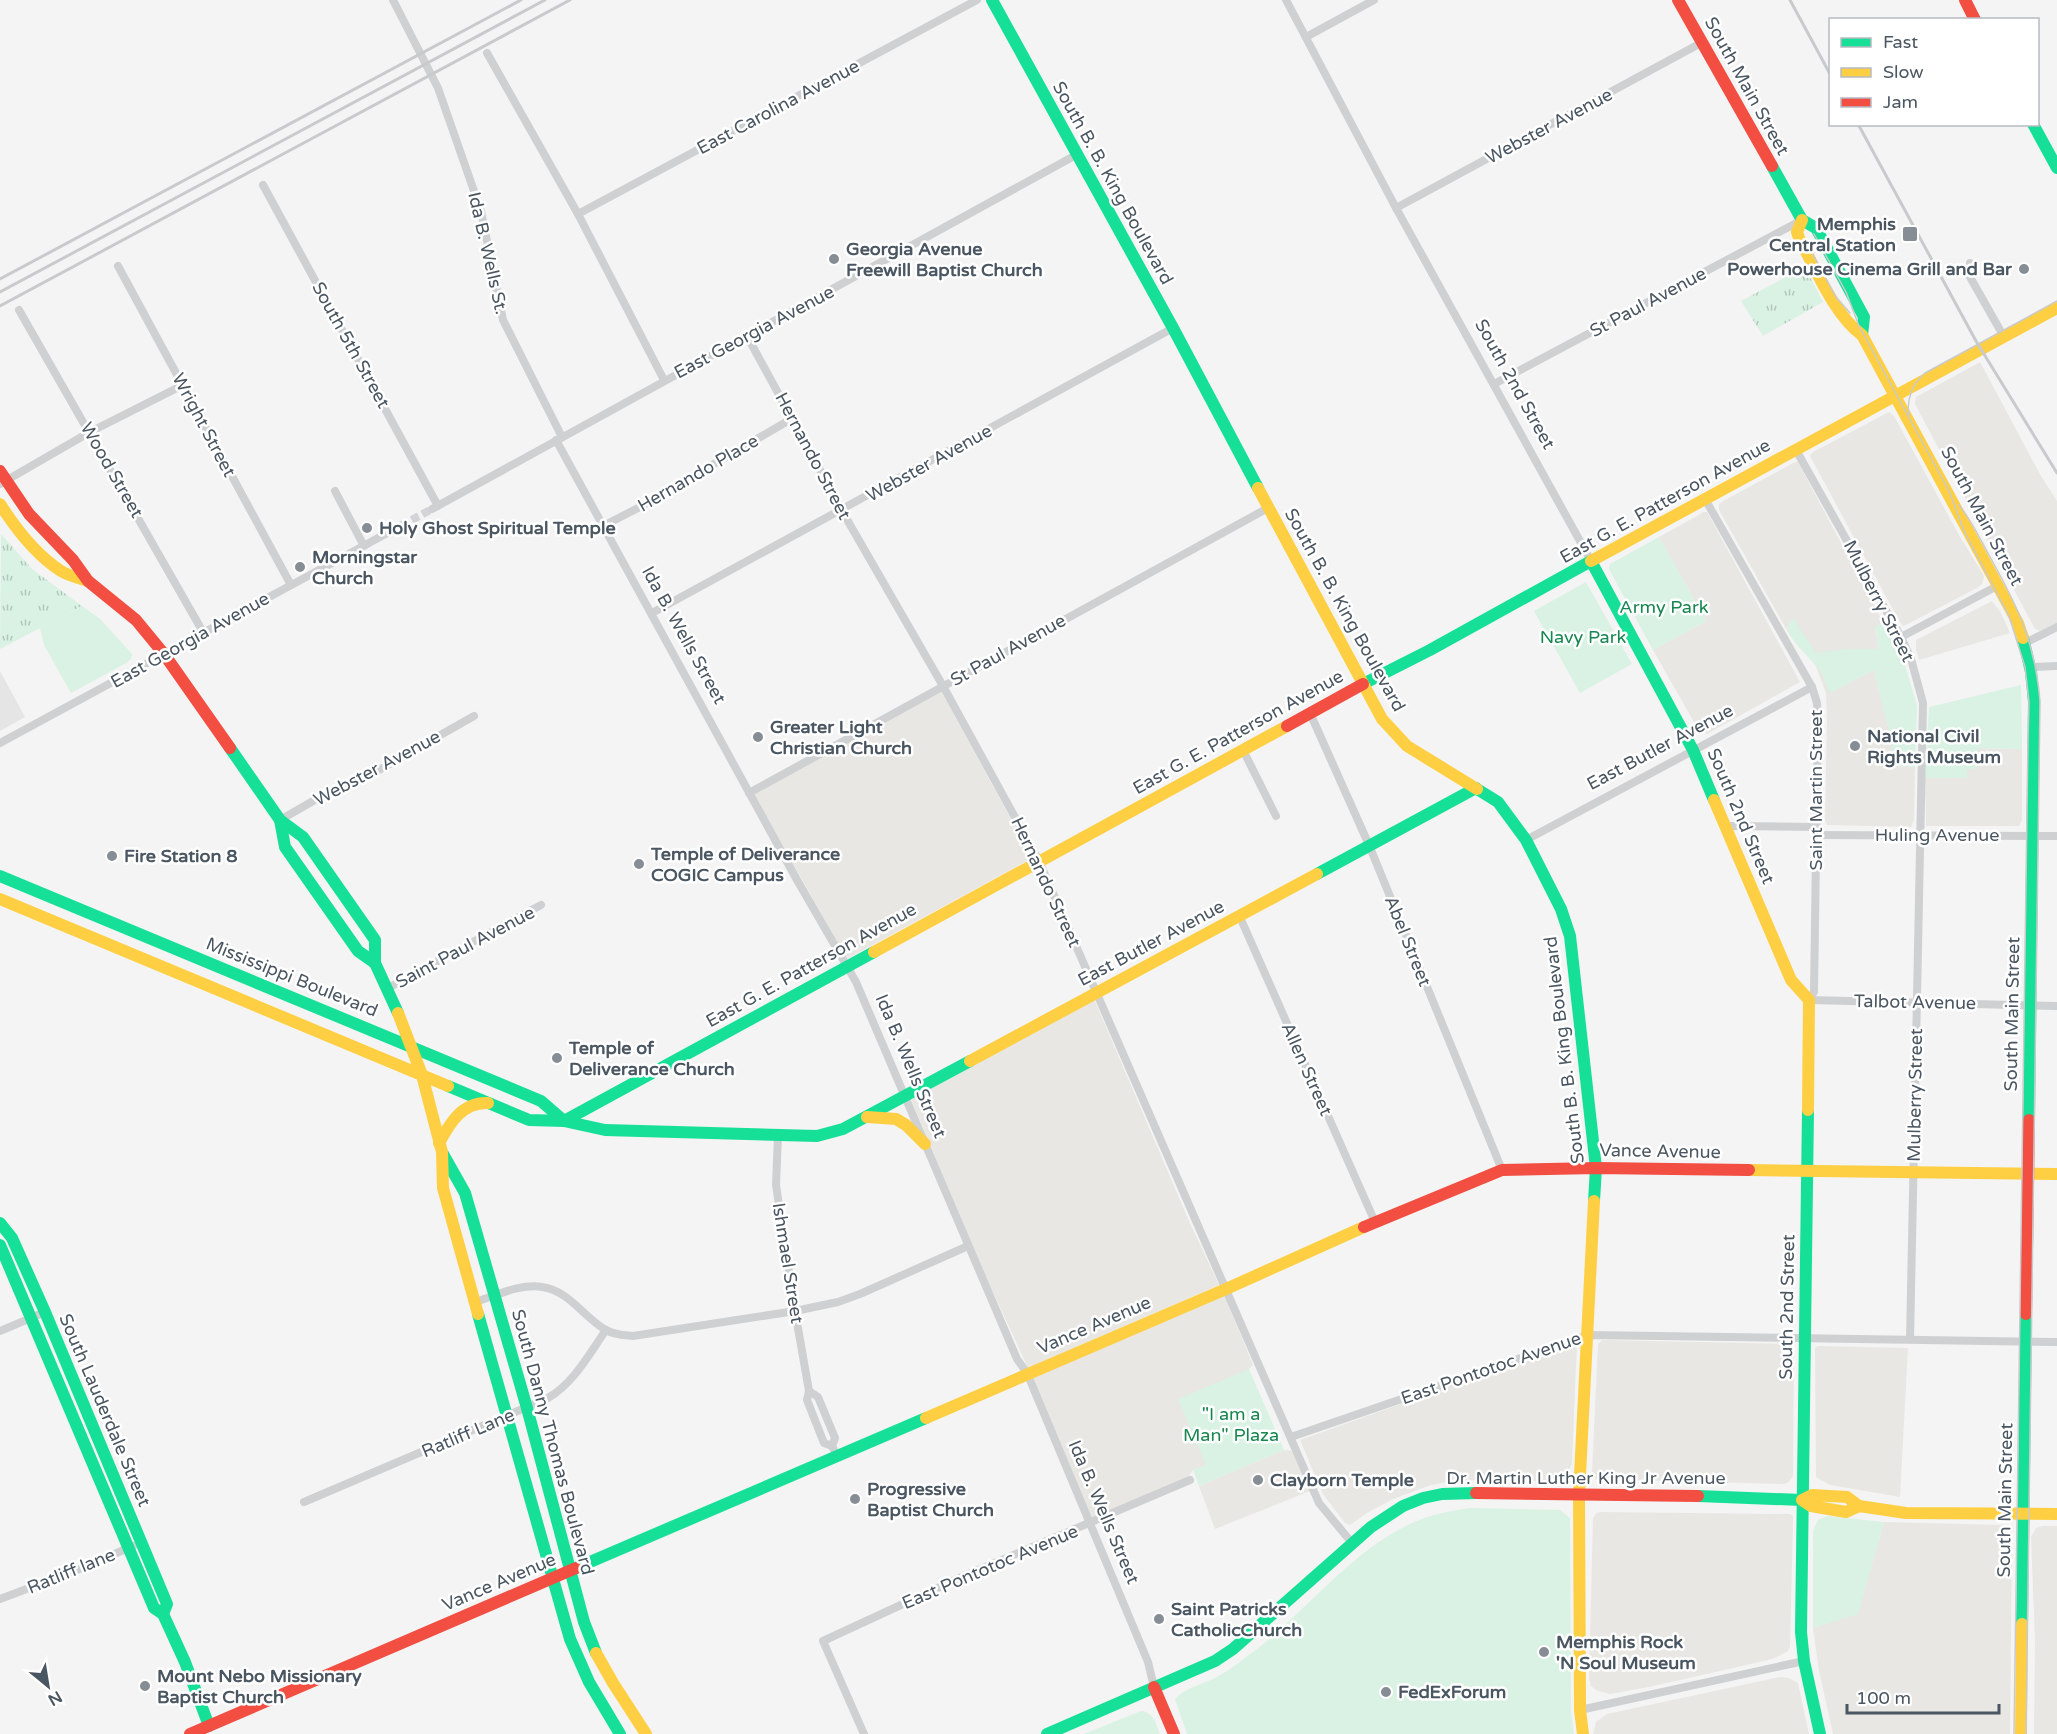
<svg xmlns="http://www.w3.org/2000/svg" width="2057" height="1734" viewBox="0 0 2057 1734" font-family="'Varela Round',sans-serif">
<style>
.commercial{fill:#e8e7e3}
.education{fill:#e6e5e6}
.grass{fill:url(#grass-tufts)}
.park{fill:#d9f2e3}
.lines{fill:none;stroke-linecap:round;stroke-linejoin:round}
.street-tunnel{stroke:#d2d4d7;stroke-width:8;stroke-dasharray:8 4;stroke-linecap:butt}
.street{stroke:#ced0d2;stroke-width:8}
.fast{stroke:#16e098;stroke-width:12}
.slow{stroke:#ffcf43;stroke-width:12}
.jam{stroke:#f24e42;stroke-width:12}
.tram{stroke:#c9cacc;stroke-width:1.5}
.rail{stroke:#c9cacc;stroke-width:3}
.poi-dot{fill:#868d94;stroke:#fff;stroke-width:2}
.labels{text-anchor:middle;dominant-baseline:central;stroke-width:5;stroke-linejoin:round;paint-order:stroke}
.street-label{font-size:18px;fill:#4a5661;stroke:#fff}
.poi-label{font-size:18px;font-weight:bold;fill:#4a5661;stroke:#fff;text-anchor:start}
.park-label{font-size:18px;fill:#17864f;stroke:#fff}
</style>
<defs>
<pattern id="grass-tufts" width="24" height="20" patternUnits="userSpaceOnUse" patternTransform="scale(1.5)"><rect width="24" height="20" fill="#d9f2e3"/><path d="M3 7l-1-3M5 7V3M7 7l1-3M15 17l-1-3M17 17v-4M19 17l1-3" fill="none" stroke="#b2c7bb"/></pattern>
</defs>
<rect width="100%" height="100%" fill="#f4f4f4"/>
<g class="commercial">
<path d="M1980 362 2041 476 2057 501V623L2040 631 2035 629 1915 404 1916 397Z"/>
<path d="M1889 412 1894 416 1959 535 1984 576 1982 584 1977 588 1904 626 1902 625 1890 604 1810 456 1813 452Z"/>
<path d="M1795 462H1798L1883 622 1875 629 1879 649 1815 653 1787 626 1789 634 1719 510V504L1725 500Z"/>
<path d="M1704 512H1707L1800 682 1707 734 1699 731 1653 650 1706 621 1659 537Z"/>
<path d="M1992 601 2001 613 2010 633 1919 660 1916 650V640Z"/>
<path d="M1815 664 1820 670 1827 683 1846 684 1874 670 1890 734 1892 735V760L1897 766 1915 767 1914 820 1911 827 1827 825 1825 821 1827 719 1826 693Z"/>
<path d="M941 691 1032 858 847 959 754 795Z"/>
<path d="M1977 748 2022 749V820L2019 826H1926L1925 778H1967V769Z"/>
<path d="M1094 999 1189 1221 1219 1285 1028 1368 986 1277 910 1097Z"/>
<path d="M1224 1294 1253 1365 1249 1369 1206 1465 1193 1470 1187 1478 1092 1520 1030 1375Z"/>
<path d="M1602 1340 1789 1344 1794 1348 1793 1476 1789 1482 1784 1484 1595 1479 1592 1472 1598 1344Z"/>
<path d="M1577 1341 1572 1463 1569 1471 1562 1479 1542 1481 1462 1480 1431 1485 1393 1499 1367 1513 1350 1525 1345 1523 1323 1494 1300 1440Z"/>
<path d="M1818 1346 1908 1348 1900 1497 1830 1485 1816 1477 1815 1348Z"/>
<path d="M1284 1450 1295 1451 1310 1491 1215 1529 1199 1486Z"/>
<path d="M1601 1512 1790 1514 1793 1516V1522L1790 1646 1788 1651 1775 1658 1764 1661 1649 1687 1610 1694 1596 1690 1591 1686 1589 1679 1593 1518 1596 1513Z"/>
<path d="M1884 1522 2005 1525 2012 1529 2010 1734H1833L1819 1671 1813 1628 1858 1613Z"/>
<path d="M2043 1526H2057V1734H2034L2035 1640 2031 1537 2036 1528Z"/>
<path d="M1780 1677 1789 1678 1798 1683 1809 1734H1593L1596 1722 1607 1714Z"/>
</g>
<path class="education" d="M0 671 25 717 0 731Z"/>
<g class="grass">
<path d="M1805 267 1823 302 1763 336 1741 301Z"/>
<path d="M1 534 32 569 82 606 0 649Z"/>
</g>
<g class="park">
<path d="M1659 537 1706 621 1653 650 1609 569 1610 564Z"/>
<path d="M1586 582 1632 664 1580 693 1534 611Z"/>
<path d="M82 606 100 619 132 654 131 659 126 663 71 693 44 645 40 628Z"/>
<path d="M1793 618 1816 653 1846 649H1879L1875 627 1883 622 1903 659 1917 705 1915 767 1897 766 1892 760V735H1890L1874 670 1830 693 1820 670 1797 645 1789 634 1787 626Z"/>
<path d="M2021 685 2022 749 1978 748 1977 767 1975 769H1967V778H1925L1929 707Z"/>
<path d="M1249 1369 1284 1450 1199 1486 1193 1470 1206 1465 1178 1399Z"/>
<path d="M1470 1508 1560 1510 1570 1518 1571 1709 1574 1734H1187L1175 1699C1185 1688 1202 1684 1215 1678 1227 1672 1238 1663 1249 1655 1304 1615 1346 1555 1408 1525 1428 1515 1449 1511 1470 1508Z"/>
<path d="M1827 1516 1884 1522 1858 1614 1813 1628V1531L1818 1520Z"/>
<path d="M1141 1711C1154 1712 1156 1724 1160 1734H1084Z"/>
</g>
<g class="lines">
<path class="street-tunnel" d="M380 537 432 509"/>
<g class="street">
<path d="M393 0 438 88 481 211 503 320 562 437"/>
<path d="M1286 0 1396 208 1591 561"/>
<path d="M1306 37 1374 0"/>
<path d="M487 53 578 214 664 380"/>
<path d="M263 185 438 506"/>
<path d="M1396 208 1701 43"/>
<path d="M578 214 977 0"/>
<path d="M1970 263V277L2004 337"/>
<path d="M118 266 291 585"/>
<path d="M19 310 203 632"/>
<path d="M747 336 849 523 943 686 1039 861 1319 1503 1352 1543"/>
<path d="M1494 384 1802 220"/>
<path d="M556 440 797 880 856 982 1017 1359 1027 1373 1148 1662 1154 1687"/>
<path d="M1796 450 1901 637 1911 659 1923 703 1910 1339"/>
<path d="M0 484 90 432 183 385"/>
<path d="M335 491 364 546"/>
<path d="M1705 499 1812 687 1817 703 1818 718 1814 992 1809 1000"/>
<path d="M432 509 1076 155"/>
<path d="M603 526 640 507 793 418"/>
<path d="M652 613 1173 328"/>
<path d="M1901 637 1999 585"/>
<path d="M2025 643 2057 627"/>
<path d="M2030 667 2057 666"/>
<path d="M1310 713 1369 845 1502 1170"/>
<path d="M0 743 380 537"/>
<path d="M1243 750 1276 816"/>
<path d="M749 793 1268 508"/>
<path d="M280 820 320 797 356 783 474 716"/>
<path d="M1727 826 1816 827"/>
<path d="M1816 835 2057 836"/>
<path d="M1526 840 1812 687"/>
<path d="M1239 915 1375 1222"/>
<path d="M388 988 541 905"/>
<path d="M1809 1000 2057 1006"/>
<path d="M778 1135 776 1185 795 1311 809 1391 807 1400 824 1443 832 1446 837 1456"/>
<path d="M475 1302C495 1296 521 1283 542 1287 570 1291 583 1317 606 1330 614 1335 624 1335 633 1336L795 1311 838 1302 860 1294 968 1246"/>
<path d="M0 1331 45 1312"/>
<path d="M809 1391 818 1397 835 1438 832 1446"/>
<path d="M1291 1437 1588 1335 2057 1342"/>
<path d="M304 1502 548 1398C574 1383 589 1354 606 1330"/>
<path d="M0 1599 77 1570 133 1546"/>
<path d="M1580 1710 1804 1661"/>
<path d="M864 1734 823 1641 957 1579 1190 1480"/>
</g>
<g class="fast">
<path d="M992 0 1173 328 1258 488"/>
<path d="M2033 124 2057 168"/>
<path d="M1772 166 1802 220 1816 228 1864 317 1862 335"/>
<path d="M2023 638 2031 672 2034 702 2029 1120"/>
<path d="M1363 684 1430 650 1591 561 1693 750 1714 800"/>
<path d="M230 748 280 820 303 837 375 940V963L398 1013"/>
<path d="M1477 789 1498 802 1526 840 1561 909 1570 936 1596 1168 1594 1201"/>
<path d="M280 820 285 847 358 951 375 963"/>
<path d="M1317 874 1476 788"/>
<path d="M0 876 541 1101 564 1121"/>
<path d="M448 1086 529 1120 564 1121 605 1130 817 1136 843 1129 970 1061"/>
<path d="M1808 1110 1801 1632 1804 1661 1820 1734"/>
<path d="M564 1121 874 952"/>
<path d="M443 1154 465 1193 527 1408 584 1622 596 1653"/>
<path d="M0 1223 12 1238 45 1312 167 1604 163 1614"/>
<path d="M0 1245 154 1608 163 1614 185 1662 209 1726"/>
<path d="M478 1314 570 1639 589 1682 620 1734"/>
<path d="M1698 1496 1802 1500"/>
<path d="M576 1568 926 1418"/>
<path d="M2022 1624 2026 1314"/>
<path d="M1047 1734 1215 1661 1233 1649 1371 1527 1403 1506 1423 1498 1442 1494 1476 1493"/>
</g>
<g class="slow">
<path d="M1802 220 1797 232 1799 238C1815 268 1835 316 1862 335L2018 623 2023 638"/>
<path d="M1258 488 1382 719 1407 746 1477 789"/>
<path d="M0 504C16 529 36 555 61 571 69 576 79 578 88 581"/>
<path d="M1591 561 2057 308"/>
<path d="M1714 800 1791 980 1809 1000 1808 1110"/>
<path d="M0 899 448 1086"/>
<path d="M874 952 1287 726"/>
<path d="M398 1013 422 1075 442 1152 443 1188 478 1314"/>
<path d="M970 1061 1317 874"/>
<path d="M867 1117 896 1119 906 1125 925 1144"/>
<path d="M439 1143C450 1123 462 1102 488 1103"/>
<path d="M1749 1170 2057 1174"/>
<path d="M926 1418 1226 1289 1364 1227"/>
<path d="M1859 1506 1846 1512 1811 1506 1802 1500 1812 1495 1847 1497 1859 1506 1906 1513 2057 1514"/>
<path d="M596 1653 613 1683 646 1734"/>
<path d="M1583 1734 1580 1710 1579 1494 1594 1201"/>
<path d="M2021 1734 2022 1624"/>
</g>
<g class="jam">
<path d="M1678 0 1772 166"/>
<path d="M1965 0 1975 20"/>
<path d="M0 471 29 514 73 560 88 581 136 620 164 654 230 748"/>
<path d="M1287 726 1363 684"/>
<path d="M1364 1227 1502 1170 1596 1168 1749 1170"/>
<path d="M2026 1314 2029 1120"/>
<path d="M1476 1493 1698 1496"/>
<path d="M1154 1687 1174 1734"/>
<path d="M190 1734 576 1568"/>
</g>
<g class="tram">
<path d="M1814 234 1846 292 1859 326 1949 491 1965 533 2009 616 2025 667 2029 702 2028 740 2014 1734"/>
<path d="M1805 240 1836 297 1850 313"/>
<path d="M1909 415C1906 399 1913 383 1925 373L2057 301"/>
<path d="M1959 505C1972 521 1980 539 1990 557 2018 607 2035 642 2040 701L2026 1734"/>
</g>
<g class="rail">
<path d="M1790 0 1830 74"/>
<path d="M1858 124 1976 341 2057 473"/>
<path d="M0 279 521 0"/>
<path d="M0 292 545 0"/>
<path d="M0 306 570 0"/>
</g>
</g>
<g class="poi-dot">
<rect x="1902" y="226" width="16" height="16" rx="3"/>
<circle cx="834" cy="259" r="6"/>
<circle cx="2024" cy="269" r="6"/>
<circle cx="367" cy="528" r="6"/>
<circle cx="300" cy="567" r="6"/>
<circle cx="758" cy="737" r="6"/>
<circle cx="1855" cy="746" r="6"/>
<circle cx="112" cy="856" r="6"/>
<circle cx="639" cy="864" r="6"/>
<circle cx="557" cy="1058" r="6"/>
<circle cx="1258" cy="1480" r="6"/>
<circle cx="855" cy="1499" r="6"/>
<circle cx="1159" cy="1619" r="6"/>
<circle cx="1544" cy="1652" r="6"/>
<circle cx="145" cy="1686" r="6"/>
<circle cx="1386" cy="1692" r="6"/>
</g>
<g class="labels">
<g class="street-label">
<text transform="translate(1747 86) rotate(61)">South Main Street</text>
<text transform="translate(778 107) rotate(-28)">East Carolina Avenue</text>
<text transform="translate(1549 126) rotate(-28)">Webster Avenue</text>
<text transform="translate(1113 183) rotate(61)">South B. B. King Boulevard</text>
<text transform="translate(488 253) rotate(77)">Ida B. Wells St.</text>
<text transform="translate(1648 302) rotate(-28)">St Paul Avenue</text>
<text transform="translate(754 332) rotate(-28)">East Georgia Avenue</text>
<text transform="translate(351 345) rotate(61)">South 5th Street</text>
<text transform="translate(1515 384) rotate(61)">South 2nd Street</text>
<text transform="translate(204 425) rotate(62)">Wright Street</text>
<text transform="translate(813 456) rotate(62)">Hernando Street</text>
<text transform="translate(929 463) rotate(-29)">Webster Avenue</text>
<text transform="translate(112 470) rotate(60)">Wood Street</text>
<text transform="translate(698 473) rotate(-30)">Hernando Place</text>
<text transform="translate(1665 501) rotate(-29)">East G. E. Patterson Avenue</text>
<text transform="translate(1982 516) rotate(62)">South Main Street</text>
<text transform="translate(1879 601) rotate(63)">Mulberry Street</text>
<text transform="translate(1345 610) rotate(61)">South B. B. King Boulevard</text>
<text transform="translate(684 635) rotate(61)">Ida B. Wells Street</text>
<text transform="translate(190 640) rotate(-29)">East Georgia Avenue</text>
<text transform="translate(1008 650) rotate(-29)">St Paul Avenue</text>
<text transform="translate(1238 732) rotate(-29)">East G. E. Patterson Avenue</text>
<text transform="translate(1660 747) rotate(-28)">East Butler Avenue</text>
<text transform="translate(377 768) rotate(-28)">Webster Avenue</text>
<text transform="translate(1816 790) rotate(-90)">Saint Martin Street</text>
<text transform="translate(1741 816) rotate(67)">South 2nd Street</text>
<text x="1937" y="835">Huling Avenue</text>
<text transform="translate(1046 882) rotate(65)">Hernando Street</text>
<text transform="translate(1408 941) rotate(68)">Abel Street</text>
<text transform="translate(1151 943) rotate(-28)">East Butler Avenue</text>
<text transform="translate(465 947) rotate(-28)">Saint Paul Avenue</text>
<text transform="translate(811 965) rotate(-29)">East G. E. Patterson Avenue</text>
<text transform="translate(292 977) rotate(22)">Mississippi Boulevard</text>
<text transform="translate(1915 1002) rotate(1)">Talbot Avenue</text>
<text transform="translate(2012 1014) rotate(-89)">South Main Street</text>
<text transform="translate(1564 1050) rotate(-97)">South B. B. King Boulevard</text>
<text transform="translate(911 1066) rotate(67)">Ida B. Wells Street</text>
<text transform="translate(1307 1069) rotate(66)">Allen Street</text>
<text transform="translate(1915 1095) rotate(-89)">Mulberry Street</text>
<text transform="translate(1660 1151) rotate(1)">Vance Avenue</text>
<text transform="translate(788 1263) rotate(81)">Ishmael Street</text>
<text transform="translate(1787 1307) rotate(-89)">South 2nd Street</text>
<text transform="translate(1094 1325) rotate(-23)">Vance Avenue</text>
<text transform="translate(1491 1368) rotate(-19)">East Pontotoc Avenue</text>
<text transform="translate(105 1410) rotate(67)">South Lauderdale Street</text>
<text transform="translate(468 1433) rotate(-23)">Ratliff Lane</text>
<text transform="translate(553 1442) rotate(75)">South Danny Thomas Boulevard</text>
<text x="1586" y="1478">Dr. Martin Luther King Jr Avenue</text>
<text transform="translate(2005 1500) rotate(-89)">South Main Street</text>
<text transform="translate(1104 1512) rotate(67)">Ida B. Wells Street</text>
<text transform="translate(990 1567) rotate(-23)">East Pontotoc Avenue</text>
<text transform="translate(71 1571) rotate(-22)">Ratliff lane</text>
<text transform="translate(499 1582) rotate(-23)">Vance Avenue</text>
</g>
<g class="poi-label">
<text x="1896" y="224" text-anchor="end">Memphis<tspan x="1896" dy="21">Central Station</tspan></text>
<text x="846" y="249">Georgia Avenue<tspan x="846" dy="21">Freewill Baptist Church</tspan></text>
<text x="2012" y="269" text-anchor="end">Powerhouse Cinema Grill and Bar</text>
<text x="379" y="528">Holy Ghost Spiritual Temple</text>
<text x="312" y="557">Morningstar<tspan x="312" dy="21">Church</tspan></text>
<text x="770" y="727">Greater Light<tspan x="770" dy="21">Christian Church</tspan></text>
<text x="1867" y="736">National Civil<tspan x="1867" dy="21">Rights Museum</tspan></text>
<text x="651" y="854">Temple of Deliverance<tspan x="651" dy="21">COGIC Campus</tspan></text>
<text x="124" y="856">Fire Station 8</text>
<text x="569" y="1048">Temple of<tspan x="569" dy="21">Deliverance Church</tspan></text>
<text x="1270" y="1480">Clayborn Temple</text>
<text x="867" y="1489">Progressive<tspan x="867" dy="21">Baptist Church</tspan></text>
<text x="1171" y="1609">Saint Patricks<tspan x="1171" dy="21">CatholicChurch</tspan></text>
<text x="1556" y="1642">Memphis Rock<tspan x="1556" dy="21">'N Soul Museum</tspan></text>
<text x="157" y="1676">Mount Nebo Missionary<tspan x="157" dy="21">Baptist Church</tspan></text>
<text x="1398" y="1692">FedExForum</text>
</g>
<g class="park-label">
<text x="1664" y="607">Army Park</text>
<text x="1583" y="637">Navy Park</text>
<text x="1231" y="1414">"I am a<tspan x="1231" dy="21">Man" Plaza</tspan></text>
</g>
</g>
<rect x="1829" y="18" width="210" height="108" fill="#ffffff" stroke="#b7bbc0" stroke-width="1.5"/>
<rect x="1841" y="38" width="30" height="9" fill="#16e098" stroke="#b7bbc0" stroke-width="1.5"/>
<text x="1883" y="48" font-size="18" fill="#4a5661">Fast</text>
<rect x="1841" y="68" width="30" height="9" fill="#ffcf43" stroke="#b7bbc0" stroke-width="1.5"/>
<text x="1883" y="78" font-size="18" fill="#4a5661">Slow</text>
<rect x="1841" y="98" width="30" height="9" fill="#f24e42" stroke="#b7bbc0" stroke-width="1.5"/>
<text x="1883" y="108" font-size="18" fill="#4a5661">Jam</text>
<g transform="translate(48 1686) rotate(150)" stroke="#ffffff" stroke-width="4.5" paint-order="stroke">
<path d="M0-4.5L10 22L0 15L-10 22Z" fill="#4a5661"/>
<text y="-9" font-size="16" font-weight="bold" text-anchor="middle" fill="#4a5661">N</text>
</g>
<path d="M1847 1704v9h152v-9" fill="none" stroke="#4a5661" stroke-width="3"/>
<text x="1856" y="1704" font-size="18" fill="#4a5661" stroke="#ffffff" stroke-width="4.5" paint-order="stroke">100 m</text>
</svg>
